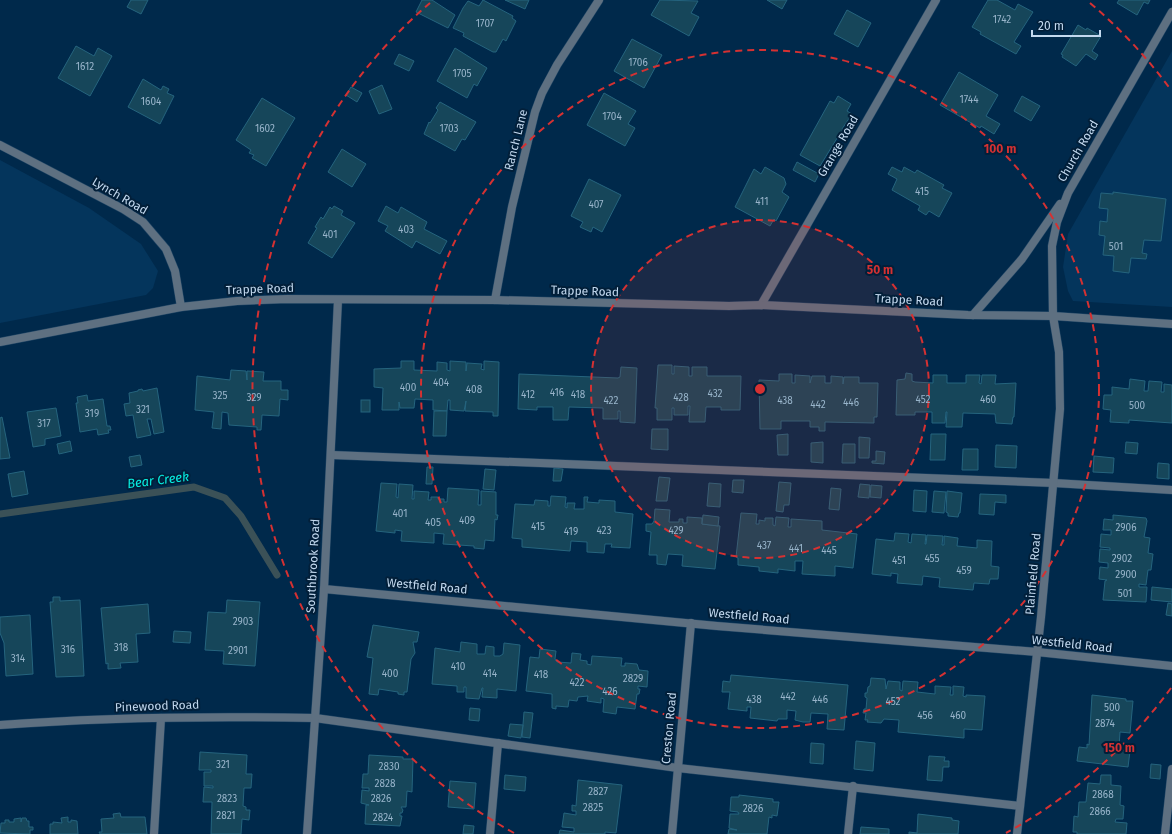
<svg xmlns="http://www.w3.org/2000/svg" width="1172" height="834" viewBox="0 0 1172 834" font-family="'Fira Sans',sans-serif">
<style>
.built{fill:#04355c}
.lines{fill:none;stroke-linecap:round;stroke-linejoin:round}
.stream{stroke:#3b5157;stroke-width:7}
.building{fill:#16465a;stroke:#25647e}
.service-casing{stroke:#1f4565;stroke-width:9}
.minor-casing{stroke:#1f4565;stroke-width:9}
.tertiary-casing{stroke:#1f4565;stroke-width:9}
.service{stroke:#5e7081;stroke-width:8}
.minor{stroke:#5e7081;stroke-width:8}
.tertiary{stroke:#5e7081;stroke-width:8}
.ring{fill:none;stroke:#d53132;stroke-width:2;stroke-dasharray:7 5}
.labels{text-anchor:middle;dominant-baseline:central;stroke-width:4;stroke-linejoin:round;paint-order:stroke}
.number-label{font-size:10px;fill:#98b4ca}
.street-label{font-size:12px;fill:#c3d9ef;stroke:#021f39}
.water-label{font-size:13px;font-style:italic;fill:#07ece0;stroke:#021f39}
.centre{fill:#d53132;stroke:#021f39;stroke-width:2}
.ring-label{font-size:12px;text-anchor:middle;font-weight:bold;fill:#d53132;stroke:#021f39;stroke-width:4;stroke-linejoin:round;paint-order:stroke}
</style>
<rect width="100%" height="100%" fill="#00294b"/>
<g class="built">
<path d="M1172 51V307L1073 301 1068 291 1063 267 1068 234Z"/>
<path d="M0 160 89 208 141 244 158 271 153 288 146 295 0 323Z"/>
</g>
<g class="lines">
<path class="stream" d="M0 514 194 487 225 498 241 516 277 575"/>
</g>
<g class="building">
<path d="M131 0H148L141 14 127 7Z"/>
<path d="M422 0H432L455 15 448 28 416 12Z"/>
<path d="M483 0 513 16 512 18 516 21 506 41 503 39 496 52H493L463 36 464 33 453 28 463 8 468 1 479 6Z"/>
<path d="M505 0H529L525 9Z"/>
<path d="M660 0 698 1 691 13 699 17 689 36 651 15Z"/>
<path d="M767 0H787L782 9Z"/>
<path d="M988 0H997L1015 10 1018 4 1033 12 1014 42 1021 46 1016 54 980 34 981 32 972 27Z"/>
<path d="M1119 0H1150L1148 4 1144 2 1137 15 1117 3Z"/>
<path d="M847 10 871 23 858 47 834 34Z"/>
<path d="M1078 25 1086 30 1087 28 1101 36 1092 51 1098 55 1095 60 1086 54 1076 66 1062 57 1063 55 1061 54Z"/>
<path d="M632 39 662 55 644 88 614 71Z"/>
<path d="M76 46 94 56 98 48 112 56 90 96 58 78Z"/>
<path d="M455 48 487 68 477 86 474 84 467 98 437 81Z"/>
<path d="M399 54 414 61 409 71 394 64Z"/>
<path d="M959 72 998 95 986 116 1000 124 994 134 981 126 980 128 940 105Z"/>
<path d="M143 79 161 90 163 86 169 89 167 93 174 96 160 124 128 107Z"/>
<path d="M382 85 392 109 379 114 369 91Z"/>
<path d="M351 87 362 93 357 102 346 95Z"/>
<path d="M604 93 636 111 628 124 635 128 625 146 587 125Z"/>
<path d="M838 96 851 104 847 111 852 114 842 129 846 132 843 138 839 135 820 166 800 155 830 101 834 103Z"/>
<path d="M1022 96 1040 106 1031 121 1014 111Z"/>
<path d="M262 98 295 118 266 166 252 158 254 155 249 153 251 150 236 140Z"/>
<path d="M440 102 476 122 465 140 462 139 455 151 424 134 429 122 430 123 438 110 436 108Z"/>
<path d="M342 149 366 164 352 187 328 172Z"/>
<path d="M797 162 819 174 815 182 793 170Z"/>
<path d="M765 167 784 178 786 184 782 192 789 197 776 221 774 219 770 226 735 207 754 169 761 174Z"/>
<path d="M892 167 902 172 904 167 915 173 917 170 944 185 942 188 952 193 939 217 929 211 926 215 918 210 920 206 892 190 897 179 888 174Z"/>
<path d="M589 179 621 195 602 232 593 227 591 232 580 227 583 222 571 216Z"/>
<path d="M1113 192 1166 199 1161 241 1144 240 1142 253 1147 254 1146 259 1131 258 1129 273 1113 271 1114 256 1103 255 1105 236 1099 235 1100 221 1107 222 1108 209 1099 208 1101 193 1113 194Z"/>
<path d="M334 206 343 211 341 215 355 223 332 258 308 243 317 228 315 227 321 217 323 219 330 207 332 209Z"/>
<path d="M386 206 398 213 401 207 427 222 424 229 447 241 440 254 416 241 412 248 385 231 388 226 378 221Z"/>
<path d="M401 361H414V370L437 371V362L447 363V370L450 371V361L466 362V371L467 363 482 364 481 369 484 370V361L499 362 498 416H493V412L465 411 466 401 464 411 450 410V400H448L447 411 433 410V400L415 399 414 408H400L399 402V410H382L383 388 374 387V369L401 368Z"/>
<path d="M658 365H672V374H674V366L689 367V376H692V367H707V376H741L740 410H721V407H706L705 422H689L690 406H688V415H674V408H672V420H657V408H655Z"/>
<path d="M621 367 637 368 635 423 620 422V411H618V419H603V408L569 407 568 420H553V407H537V410L518 409 519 374 618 378 620 377Z"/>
<path d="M231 370 246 371 247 380V371L264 372 263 381H281V390H288V400L280 399 279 416 262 415 261 430H257V427L229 425 228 413 222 412 221 429 212 428 214 412 195 410 197 376 230 380Z"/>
<path d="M906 373 912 374V381L915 382 933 383V375H947V383H966V375H980L979 383 981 384 982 375H996L995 384 1016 383 1014 417H1013L1012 424 996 423 995 414 963 413 962 427H946L947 412H946L945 423H932V412H915V415H896L897 380 905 379Z"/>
<path d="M779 374H792V383H795V375L810 376V383L812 376H825V383H831V376L843 377V384L844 377H859V383H878L877 417H874V423L825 422V431H819V427H810V421H781V429H760L759 380 779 381Z"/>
<path d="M1130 379 1145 381 1144 391H1148L1149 381 1162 382 1161 392H1164V384L1172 385V423L1129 420V423L1110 422 1111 410 1103 409 1104 395H1112V387L1129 389Z"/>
<path d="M157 388 164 432 154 434 151 419H147L151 435 137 438 133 415 126 416 124 404 130 403 129 393 138 391V390L142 389 143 391Z"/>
<path d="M87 395 88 401 103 399 107 426H110L111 430H108L109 433 98 435 97 429 80 432 76 403H78L77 397Z"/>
<rect x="361" y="400" width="9" height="12"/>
<path d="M56 408 61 436 45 439V445L33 447 27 412Z"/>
<path d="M434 411H447L446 436H433Z"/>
<path d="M2 417 10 458 0 459V418Z"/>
<path d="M652 429H668V450L651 449Z"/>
<path d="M788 434V455H778L777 435Z"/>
<path d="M931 434H946L945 460H930Z"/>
<path d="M859 437 870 438 869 458H859Z"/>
<path d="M70 441 72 451 59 454 57 444Z"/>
<path d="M823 442V463L811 462V443Z"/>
<path d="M1126 442 1138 443 1137 454 1125 453Z"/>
<path d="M843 444H855V463H842Z"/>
<path d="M996 445 1017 446 1016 468 995 467Z"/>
<path d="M963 449H978V470H962Z"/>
<path d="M876 451 885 452 884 464 872 463V461H876Z"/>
<path d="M140 455 142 465 131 467 129 457Z"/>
<path d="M1094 456 1114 458 1113 473 1093 472Z"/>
<path d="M1158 463 1169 464V479L1157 478Z"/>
<path d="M427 467H433L432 484H426Z"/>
<path d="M554 468 563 469 561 481H553Z"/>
<path d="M485 469 496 470 494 490 483 489Z"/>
<path d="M24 471 28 494 12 497 8 474Z"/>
<path d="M659 477 670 478 667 501H656Z"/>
<path d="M733 480H744L743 493 732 492Z"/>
<path d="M779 482 791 483 789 505H784L783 512 776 511Z"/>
<path d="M381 483 397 484 396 497 398 498 399 484 413 485 412 499H414V491L429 492 428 500H431V497H438V499H444V502H447L448 488 479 490 478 505H481V491L496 492V515H498L497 520 495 519 494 541 485 540 484 549 474 548V546L443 544 444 534 434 533V543L401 541 402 531 395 530V533L376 531Z"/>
<path d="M709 483 721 484 720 507 707 506Z"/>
<path d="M860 484 870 485 869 498 858 497Z"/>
<path d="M871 485 882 486 881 498 870 497Z"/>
<path d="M831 488 841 489 839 510 829 509Z"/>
<path d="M914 490 927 491 926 512 913 511Z"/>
<path d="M934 491 946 492 944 513 932 512Z"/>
<path d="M947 491 962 493 960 513H959L958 517 948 516V513L946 512Z"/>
<path d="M980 494 1006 495V503L995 502 994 515 979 514Z"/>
<path d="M551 496 566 497 565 507 567 508V503H575L574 509H584V497H588L587 502 599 503V500L615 501V512L633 514 630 548 611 547 612 544H605L604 553 587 552V542L571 541 570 551 522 547V539L512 538 515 504 534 505 535 500 548 501V506H550Z"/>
<path d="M655 509 670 510 669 522H679V519H683V523H687V517L702 518V524L720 526 715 569 682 566 683 555 668 554 666 565 657 564V555H649L651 532 646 531V524H652L654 521Z"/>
<path d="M741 513 757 514 756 524H759V520L765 521V518H773V525L775 526 776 517 789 518 788 527H791V519L822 521V530L857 534 853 568 835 566V576L802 574 803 561H795V571L778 569V573L759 571V567L738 565V558L736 557Z"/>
<path d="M703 515 719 517 718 526 702 524Z"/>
<path d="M1113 515 1146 518 1147 521 1144 537 1150 538 1148 553 1153 554 1151 570H1148L1146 585 1139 584V587H1147L1146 602 1103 600 1105 581 1107 580 1099 579 1100 567 1108 568V563L1099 562 1100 549 1110 550V548L1100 547 1101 534 1111 535V530H1103L1104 519 1113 520Z"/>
<path d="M895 533 909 534 908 542 911 543 912 534 926 535 925 544H926L927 535 943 536 942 545H944V536L958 538 957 546 977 548V540L992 541 991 566 999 567 998 579H990L989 584 974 583 973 590 939 587 940 578 923 576 922 585 897 583 898 574 891 573V576L872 574 876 539 894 541Z"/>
<path d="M1152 587 1172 589V602L1151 600Z"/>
<path d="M53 597H60V601L80 600 84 676 56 677 50 602H53Z"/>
<path d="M227 600 260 602 255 666 223 664 224 651 205 650 208 612 226 613Z"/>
<path d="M1168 603 1172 604V616L1166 615Z"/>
<path d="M148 604 150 633 136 634 138 662 120 663 121 668 108 669V663L106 664 101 608Z"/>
<path d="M30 615 33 674 6 676 4 643 0 633V617Z"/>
<path d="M373 625 419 632 417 642H413L415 653 411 659 407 692H404V695L398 694V692L379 689 378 695 369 694 373 658 367 657Z"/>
<path d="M174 631 191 632 190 643 173 642Z"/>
<path d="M461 642 477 644V654H485L486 646 494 647V656H500L503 654 504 643 520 645 516 691 497 689V698L482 697 483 688H482L479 699 466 698V687H464V692H457V686L432 684 435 648 460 652Z"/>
<path d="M540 649 556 651 555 659 557 662 571 663 572 653 581 654 580 660 587 661V664L591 665 592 656 622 658 621 666H625V663L637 664 639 670 648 671 647 687 638 686V689H640L639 694H637L635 709 617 707 616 714 603 712 604 699 601 698V703L587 701 588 696 578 697 577 701 569 700 568 707 556 706V709L552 708V694L526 691 530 657 539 658Z"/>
<path d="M731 675 848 685 844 730 827 729 828 714 811 713 810 722H803L795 720 796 711 787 710V719H778L777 721 750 718 751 707H747V711L728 709 730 692H722L723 681 730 682Z"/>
<path d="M871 678 885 679 886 689 888 681 900 682V690L902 691 903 681 918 682 917 692 935 694V686L951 687 950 695H953V686L964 687 963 696 966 697V695L985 696 982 730 964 729V738L898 732 899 720 884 719 881 723 867 722 868 720H865L866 713H863L864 709H866L867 698 865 697V693H867L868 687 870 686Z"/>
<path d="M1092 695 1126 699V701H1133L1130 733 1120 732 1119 747H1121V750L1130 751 1128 767 1077 761 1079 747 1087 748V744L1089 745Z"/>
<path d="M470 708 480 709 479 721 469 720Z"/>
<path d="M524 712 533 713 530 738 522 737Z"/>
<path d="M510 724 523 725 521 738 508 736Z"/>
<path d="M856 741 875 743 873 771 854 769Z"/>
<path d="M811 743 824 744 823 764 810 763Z"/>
<path d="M200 752 247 755 246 774H252L251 788H244L243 806 246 807V810H250L249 820 242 819 241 834H211L212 802H203L204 787 213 788V786H204V772H211V770H199Z"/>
<path d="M369 755 403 757V759H413L412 792 407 791 406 807H401L403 810 402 813H400V816H402L400 826 365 824 366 805H369L361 803 362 790 369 791V788H362L363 774H368Z"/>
<path d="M929 756 945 757 944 761H949V767H943L942 781 927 780Z"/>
<path d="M1151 764 1161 765 1160 779 1150 778Z"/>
<path d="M505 775 526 777 525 791 504 789Z"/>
<path d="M1101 775H1111V785L1121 786 1120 805 1124 806 1123 819H1116L1115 822 1127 823 1126 834H1077V832H1073L1074 816 1078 817 1079 802H1086L1088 783 1100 784Z"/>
<path d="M578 780 622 785 616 833 605 832V834H559L560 830 574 832V828L562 827 564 813 576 815V811H572V805L576 806Z"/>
<path d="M450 781 476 783 474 809 448 807Z"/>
<path d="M739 795 773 799V802H779L777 816 772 815V818L769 817 767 834H728L729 829 737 830 729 828 730 814H739L738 812 730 811 731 797H739Z"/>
<path d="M120 813 121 817H145L147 834H100L99 832H102L101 819 114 818 113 814Z"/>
<path d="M918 814 952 818V820L959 821 958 834H909V832L917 833Z"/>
<path d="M68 817V822H71V820L77 821 78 834H50V824H53V822L62 823 61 818Z"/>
<path d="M21 818V822L22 818H26L27 821H29V827H33V830H30V834L0 833 1 823H5V820H9V822H14V819Z"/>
<path d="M464 825 474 826 473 834H463Z"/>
<path d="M861 827 889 829V834H860Z"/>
</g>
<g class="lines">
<g class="service-casing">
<g id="service">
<path d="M761 305 936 0"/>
<path d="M332 455 1054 483 1172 490"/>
<path d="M315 718 678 768 1020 806"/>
<path d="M154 834 161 718"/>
<path d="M490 834 498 743"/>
<path d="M848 834 853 786"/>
<path d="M1165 834 1172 769"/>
</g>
</g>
<g class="minor-casing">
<g id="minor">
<path d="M0 145 123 209 143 222 166 249 175 271 181 307"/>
<path d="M495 300 512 207 535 112 542 93 557 65 599 0"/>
<path d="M324 589 717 626 1037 652 1172 666"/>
<path d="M0 725C105 717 210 716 315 718"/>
<path d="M307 834 324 589 338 300"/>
<path d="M672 834 691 623"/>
<path d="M1017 834 1041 617 1060 409 1059 352 1053 316"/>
</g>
</g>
<g class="tertiary-casing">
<g id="tertiary">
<path d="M973 315 1022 259 1060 204"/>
<path d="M1053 316 1052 246 1057 222 1068 193 1172 12"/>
<path d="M0 342 181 307 237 301 287 299 495 300 729 306 761 305 968 315 1053 316 1172 324"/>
</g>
</g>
<use href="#service" class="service"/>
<use href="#minor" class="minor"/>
<use href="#tertiary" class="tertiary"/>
</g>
<circle cx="760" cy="389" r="169" fill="#d53132" fill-opacity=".12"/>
<g class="ring">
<circle cx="760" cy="389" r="169"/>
<circle cx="760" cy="389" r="339"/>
<path d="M1171 688A508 508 0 0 1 1006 833M514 833A508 508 0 0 1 430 3M1090 3A508 508 0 0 1 1171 90"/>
</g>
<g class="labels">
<g class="number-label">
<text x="1002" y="20">1742</text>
<text x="485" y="24">1707</text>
<text x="638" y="63">1706</text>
<text x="85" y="67">1612</text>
<text x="462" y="74">1705</text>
<text x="969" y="100">1744</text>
<text x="151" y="102">1604</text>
<text x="612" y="117">1704</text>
<text x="265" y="129">1602</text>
<text x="449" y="129">1703</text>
<text x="922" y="192">415</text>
<text x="762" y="202">411</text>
<text x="596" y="205">407</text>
<text x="406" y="230">403</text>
<text x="330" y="235">401</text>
<text x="1116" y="247">501</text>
<text x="441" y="383">404</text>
<text x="408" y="388">400</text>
<text x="474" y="390">408</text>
<text x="557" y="393">416</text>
<text x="715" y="394">432</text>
<text x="528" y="395">412</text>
<text x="578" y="395">418</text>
<text x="220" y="396">325</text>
<text x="254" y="398">329</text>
<text x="681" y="398">428</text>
<text x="923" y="400">452</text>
<text x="988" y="400">460</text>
<text x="611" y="401">422</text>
<text x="785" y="401">438</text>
<text x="851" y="403">446</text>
<text x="818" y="405">442</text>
<text x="1137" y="406">500</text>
<text x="143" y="410">321</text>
<text x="92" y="414">319</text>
<text x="44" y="424">317</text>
<text x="400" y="514">401</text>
<text x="467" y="521">409</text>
<text x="433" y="523">405</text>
<text x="538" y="527">415</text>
<text x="1126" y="528">2906</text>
<text x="604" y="531">423</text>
<text x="676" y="531">429</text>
<text x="571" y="532">419</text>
<text x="764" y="546">437</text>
<text x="796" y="549">441</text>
<text x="829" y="551">445</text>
<text x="932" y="559">455</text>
<text x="1122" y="559">2902</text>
<text x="899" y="561">451</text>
<text x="964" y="571">459</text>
<text x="1126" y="575">2900</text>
<text x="1125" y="594">501</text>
<text x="243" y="622">2903</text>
<text x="121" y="648">318</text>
<text x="68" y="650">316</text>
<text x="238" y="651">2901</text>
<text x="18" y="659">314</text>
<text x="458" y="667">410</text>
<text x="390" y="674">400</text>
<text x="490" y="674">414</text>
<text x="541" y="675">418</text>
<text x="633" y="679">2829</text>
<text x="577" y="683">422</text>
<text x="610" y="692">426</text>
<text x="788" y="697">442</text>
<text x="754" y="700">438</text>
<text x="820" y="700">446</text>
<text x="893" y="702">452</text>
<text x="1112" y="708">500</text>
<text x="925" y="716">456</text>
<text x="958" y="716">460</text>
<text x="1105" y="724">2874</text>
<text x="223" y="765">321</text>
<text x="389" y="767">2830</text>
<text x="385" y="784">2828</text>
<text x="598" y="792">2827</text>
<text x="1103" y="795">2868</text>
<text x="227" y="799">2823</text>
<text x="381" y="799">2826</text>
<text x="593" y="808">2825</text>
<text x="753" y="809">2826</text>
<text x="1100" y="812">2866</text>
<text x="226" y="816">2821</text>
<text x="383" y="818">2824</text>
</g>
<g class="street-label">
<text transform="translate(516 140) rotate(-76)">Ranch Lane</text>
<text transform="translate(838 146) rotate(-60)">Grange Road</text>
<text transform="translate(1078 151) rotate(-60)">Church Road</text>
<text transform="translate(120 196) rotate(30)">Lynch Road</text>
<text transform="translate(260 289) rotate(-2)">Trappe Road</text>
<text transform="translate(585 291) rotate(2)">Trappe Road</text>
<text transform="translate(909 300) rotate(3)">Trappe Road</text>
<text transform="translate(313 566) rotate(-87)">Southbrook Road</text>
<text transform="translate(1033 574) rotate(-85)">Plainfield Road</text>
<text transform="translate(427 586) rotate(5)">Westfield Road</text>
<text transform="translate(749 616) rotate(5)">Westfield Road</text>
<text transform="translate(1072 644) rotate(6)">Westfield Road</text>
<text transform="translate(157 706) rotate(-2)">Pinewood Road</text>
<text transform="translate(669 728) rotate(-85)">Creston Road</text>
</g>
<g class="water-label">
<text transform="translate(158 480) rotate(-7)">Bear Creek</text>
</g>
</g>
<circle cx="760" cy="389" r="6" class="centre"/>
<g class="ring-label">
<text x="1000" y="153">100 m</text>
<text x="880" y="274">50 m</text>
<text x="1119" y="752">150 m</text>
</g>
<path d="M1032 30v6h68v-6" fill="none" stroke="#c3d9ef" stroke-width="2"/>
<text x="1038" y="30" font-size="12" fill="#c3d9ef" stroke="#021f39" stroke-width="3" paint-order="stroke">20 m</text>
</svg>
